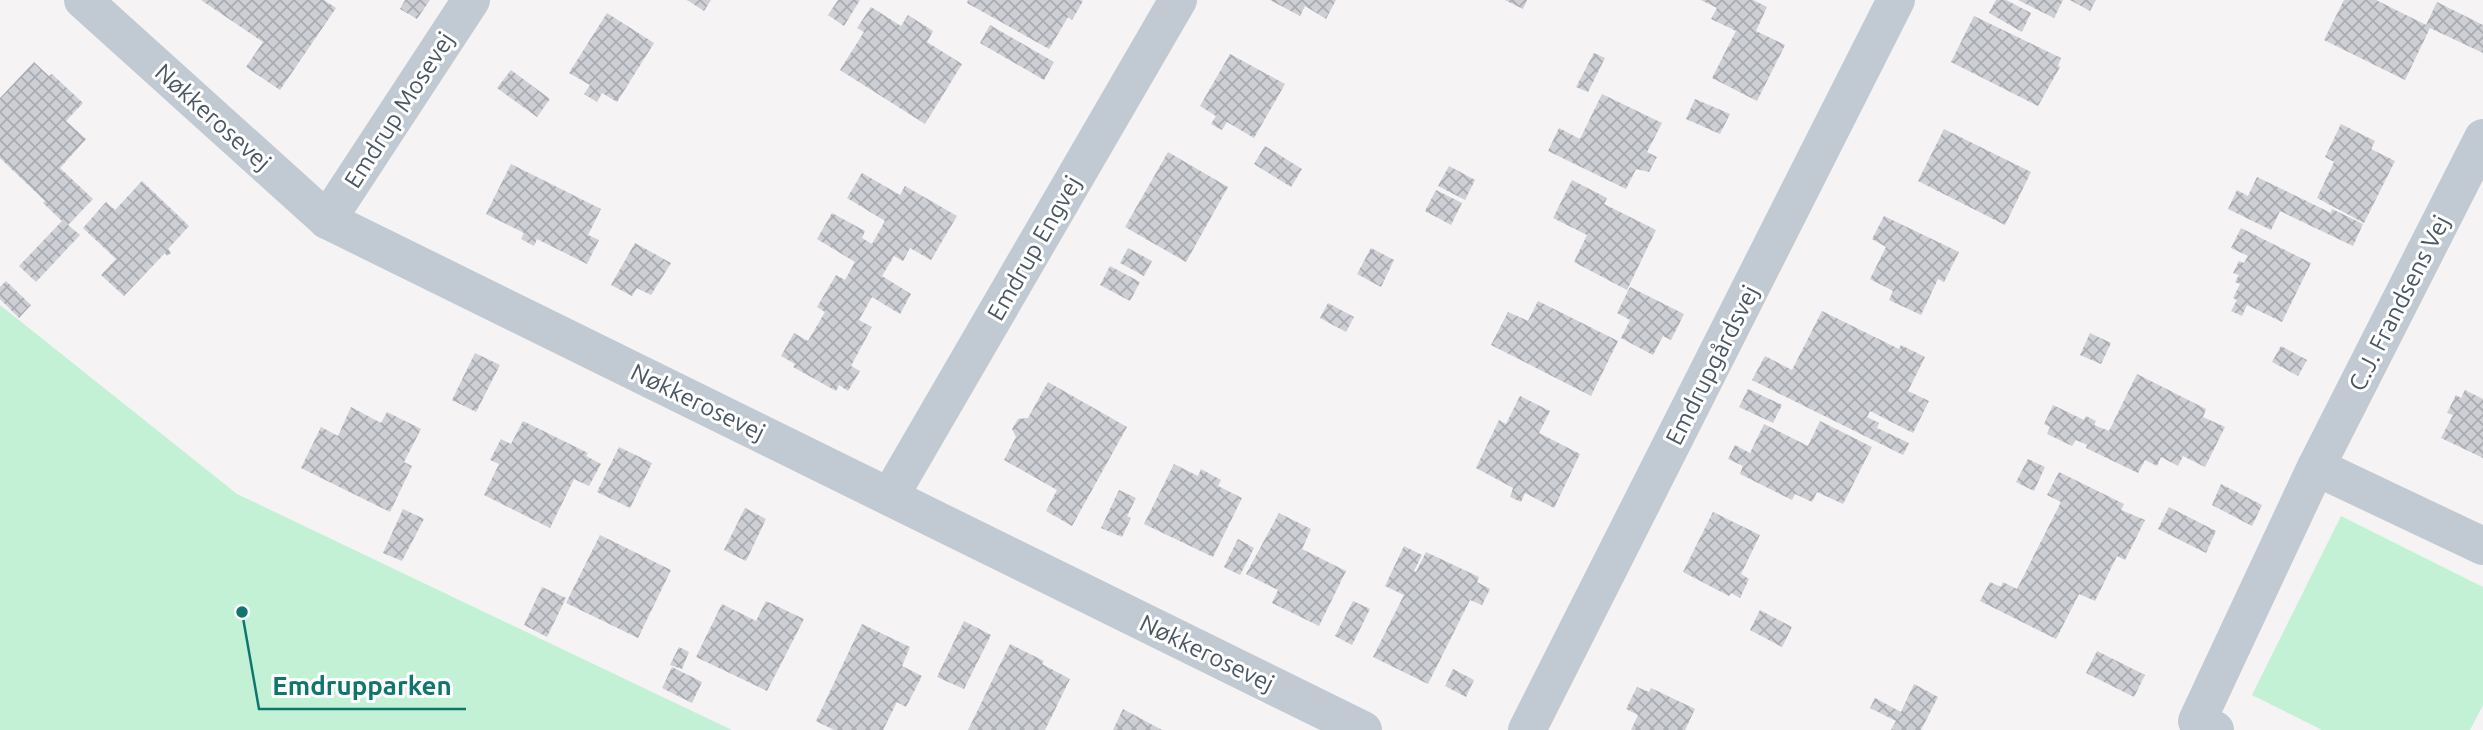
<svg xmlns="http://www.w3.org/2000/svg" width="2483" height="730" viewBox="0 0 2483 730" font-family="Ubuntu,sans-serif">
<style>
.park{fill:#c3f1d5}
.building{fill:url(#building-cross-hatch)}
.lines{fill:none;stroke-linecap:round;stroke-linejoin:round}
.minor{stroke:#c1cad2;stroke-width:38}
.labels{text-anchor:middle;dominant-baseline:central;stroke-width:6;stroke-linejoin:round;paint-order:stroke}
.street-label{font-size:24px;fill:#4a5661;stroke:#fff}
.leader{fill:none;stroke:#0f766e;stroke-width:2.5}
.callout-dot{fill:#0f766e;stroke:#fff;stroke-width:2.5}
.callout-label{font-size:26px;text-anchor:middle;font-weight:bold;fill:#0f766e;stroke:#fff;stroke-width:6;stroke-linejoin:round;paint-order:stroke}
</style>
<defs>
<pattern id="building-cross-hatch" width="8" height="8" patternUnits="userSpaceOnUse" patternTransform="scale(1.75)"><rect width="8" height="8" fill="#cdcfd5"/><path d="M0 0l8 8M0 8l8-8" fill="none" stroke="#a8abb0"/></pattern>
</defs>
<rect width="100%" height="100%" fill="#f5f3f3"/>
<g class="park">
<path d="M0 305 237 494 732 730H0Z"/>
<path d="M2341 516 2483 587V705L2470 730H2322L2252 695Z"/>
</g>
<g class="building">
<path d="M201 0H324L336 8 280 90 246 67 263 42Z"/>
<path d="M405 0H430L417 19 400 9Z"/>
<path d="M687 0H711L704 11Z"/>
<path d="M838 0H860L844 26 828 15Z"/>
<path d="M968 0H1081L1083 1 1072 20 1068 17 1049 49 967 3Z"/>
<path d="M1270 0H1336L1326 19 1305 6 1300 16Z"/>
<path d="M1505 0H1527L1523 9Z"/>
<path d="M1701 0H1753L1767 7 1756 31 1785 45 1757 101 1712 78 1736 31 1711 19 1717 8Z"/>
<path d="M1996 0H2006L2031 13 2022 32 1989 13Z"/>
<path d="M2018 0H2063L2054 18Z"/>
<path d="M2070 0H2096L2090 11Z"/>
<path d="M2344 0H2376L2426 25 2437 2 2483 25V53L2430 28 2405 80 2324 40Z"/>
<path d="M871 7 901 26 908 15 933 31 927 42 962 64 925 124 840 70 864 32 857 28Z"/>
<path d="M607 13 654 43 617 102 602 93 597 102 584 94 590 85 569 73Z"/>
<path d="M1974 16 2061 58 2058 66 2060 67 2038 106 1951 62Z"/>
<path d="M990 25 1054 62 1044 80 980 43Z"/>
<path d="M1594 53 1605 58 1588 92 1576 87Z"/>
<path d="M1230 54 1285 84 1254 138 1227 122 1222 130 1211 124 1216 116 1200 106Z"/>
<path d="M34 62 49 76 52 74 83 103 66 121 86 139 60 168 93 199 68 225 80 235 36 282 19 266 62 221 43 203 45 201 0 158V98Z"/>
<path d="M511 70 550 99 537 117 497 88Z"/>
<path d="M1602 94 1662 123 1647 152 1657 157 1649 172 1636 169 1626 189 1548 151 1559 128 1580 139Z"/>
<path d="M1695 99 1730 114 1720 134 1686 119Z"/>
<path d="M2341 124 2375 141 2371 149 2395 161 2364 223 2317 198 2334 162 2325 157Z"/>
<path d="M1944 129 2031 172 2005 225 1918 181Z"/>
<path d="M1265 146 1302 169 1291 187 1254 164Z"/>
<path d="M1168 152 1228 187 1186 262 1125 227Z"/>
<path d="M511 164 601 209 588 235 599 240 587 264 537 239 534 246 521 239 524 233 486 214Z"/>
<path d="M1449 166 1475 180 1465 200 1438 186Z"/>
<path d="M862 173 900 195 905 186 957 216 931 260 910 248 903 261 894 256 882 276 911 294 900 314 872 297 859 320 872 327 851 366 860 371 848 391 839 385 836 391 793 367 795 364 781 356 794 333 808 341 825 312 817 307 836 275 845 280 855 262 817 239 832 213 865 231 862 238 872 244 885 221 847 198Z"/>
<path d="M2257 177 2331 213 2332 209 2363 224 2353 246 2280 211 2271 230 2228 209 2237 190 2248 196Z"/>
<path d="M1572 180 1607 198 1604 204 1656 230 1627 290 1574 262 1587 235 1553 218Z"/>
<path d="M142 181 189 226 168 249 171 253 167 256 165 253 124 296 101 275 116 259 83 228 106 202 115 210Z"/>
<path d="M1436 190 1462 203 1451 225 1425 211Z"/>
<path d="M1884 216 1959 252 1944 282 1938 279 1921 315 1889 300 1893 291 1870 279 1886 247 1872 239Z"/>
<path d="M2241 228 2311 263 2282 322 2247 305 2242 316 2231 311 2237 300 2233 298 2240 284 2235 282 2239 275 2233 273 2239 261 2244 263 2248 256 2231 248Z"/>
<path d="M635 243 671 263 651 295 637 288 632 296 611 285Z"/>
<path d="M1128 248 1152 261 1144 276 1120 263Z"/>
<path d="M1371 248 1394 260 1381 287 1357 274Z"/>
<path d="M1110 266 1140 282 1130 301 1100 285Z"/>
<path d="M6 281 31 305 19 318 0 299V287Z"/>
<path d="M1630 287 1684 314 1671 340 1663 336 1653 355 1621 338 1630 320 1617 313Z"/>
<path d="M1538 301 1618 341 1591 396 1491 345 1508 312 1528 321Z"/>
<path d="M1328 303 1354 317 1346 332 1320 318Z"/>
<path d="M1822 311 1899 349 1901 345 1925 357 1908 391 1929 401 1913 433 1870 411 1867 417 1879 423 1877 428 1909 443 1903 455 1752 380 1765 356 1792 370Z"/>
<path d="M2090 333 2111 343 2101 364 2080 355Z"/>
<path d="M2281 346 2307 360 2298 376 2272 362Z"/>
<path d="M475 353 500 365 476 412 452 400Z"/>
<path d="M2137 374 2206 409 2203 417 2225 427 2205 467 2183 456 2178 466 2161 457 2157 466 2145 460 2138 473 2086 448 2087 445 2076 440 2072 446 2047 434 2050 427 2044 424 2053 405 2084 420 2086 416 2096 421 2094 425 2109 431Z"/>
<path d="M1048 382 1127 427 1072 526 1046 511 1057 490 1004 460 1016 437 1012 429 1018 419 1028 418Z"/>
<path d="M1748 389 1782 405 1773 423 1739 407Z"/>
<path d="M2465 390 2483 399V458L2441 438 2453 415 2447 413 2456 395 2461 398Z"/>
<path d="M1520 396 1550 411 1539 433 1580 454 1554 508 1525 493 1521 502 1510 497 1513 488 1476 468 1499 420 1506 424Z"/>
<path d="M351 407 381 423 387 412 421 429 404 462 412 466 390 512 301 468 321 427 338 436Z"/>
<path d="M523 421 588 453 586 456 601 464 589 486 574 479 550 528 484 495 499 464 490 460 501 439 511 444Z"/>
<path d="M1820 421 1872 447 1843 504 1817 492 1812 502 1795 494 1792 500 1740 474 1743 466 1728 459 1735 445 1750 453 1764 424 1808 446Z"/>
<path d="M619 447 652 463 630 508 597 492Z"/>
<path d="M2028 459 2045 467 2034 491 2016 482Z"/>
<path d="M1174 464 1198 476 1201 469 1221 480 1218 486 1242 498 1213 557 1144 524Z"/>
<path d="M2059 472 2124 504 2121 510 2145 520 2125 560 2117 556 2095 601 2079 594 2056 639 1980 601 1990 582 2001 587 2003 582 2017 589 2061 502 2047 495Z"/>
<path d="M2221 484 2262 505 2252 526 2212 505Z"/>
<path d="M1119 490 1136 498 1127 516 1131 518 1122 537 1101 528Z"/>
<path d="M2169 507 2216 531 2206 553 2158 529Z"/>
<path d="M745 508 766 519 746 561 724 550Z"/>
<path d="M403 509 424 519 402 561 383 553Z"/>
<path d="M1713 512 1760 535 1741 574 1749 579 1740 598 1731 593 1729 596 1683 572Z"/>
<path d="M1279 513 1311 529 1302 549 1346 571 1319 626 1272 603 1278 590 1246 574Z"/>
<path d="M600 535 671 570 638 638 566 603Z"/>
<path d="M1238 539 1254 548 1240 575 1224 567Z"/>
<path d="M1404 546 1422 555 1414 571 1416 572 1426 552 1479 577 1477 582 1490 589 1482 605 1470 600 1428 684 1373 657 1404 595 1385 586Z"/>
<path d="M542 587 566 598 547 637 524 625Z"/>
<path d="M766 601 804 619 767 691 696 657 722 604 756 621Z"/>
<path d="M1353 601 1370 609 1352 645 1335 636Z"/>
<path d="M1760 610 1792 627 1782 647 1750 630Z"/>
<path d="M964 621 991 635 964 689 937 677Z"/>
<path d="M862 624 910 647 902 666 922 676 906 707 897 702 883 730H834L816 721Z"/>
<path d="M1010 644 1044 661 1042 664 1070 679 1045 730H968Z"/>
<path d="M679 647 689 652 682 669 670 665Z"/>
<path d="M2097 651 2145 675 2134 697 2086 673Z"/>
<path d="M672 667 702 682 692 703 662 688Z"/>
<path d="M1453 669 1474 680 1466 697 1445 686Z"/>
<path d="M1914 684 1938 697 1921 730H1891L1896 721 1870 708 1875 698 1901 712Z"/>
<path d="M1637 687 1649 692 1651 688 1695 709 1685 730H1631L1638 715 1626 709Z"/>
<path d="M1123 709 1162 730H1113Z"/>
</g>
<g class="lines">
<g class="minor">
<path d="M83 0 327 220 1363 730"/>
<path d="M327 220 471 0"/>
<path d="M2316 467 2483 138"/>
<path d="M890 496 1178 0"/>
<path d="M1527 730 1896 0"/>
<path d="M2215 730 2197 721 2316 467 2483 546"/>
</g>
</g>
<g class="labels">
<g class="street-label">
<text transform="translate(399 110) rotate(-57)">Emdrup Mosevej</text>
<text transform="translate(213 117) rotate(42)">Nøkkerosevej</text>
<text transform="translate(1034 248) rotate(-60)">Emdrup Engvej</text>
<text transform="translate(2399 303) rotate(-63)">C.J. Frandsens Vej</text>
<text transform="translate(1712 365) rotate(-63)">Emdrupgårdsvej</text>
<text transform="translate(698 402) rotate(26)">Nøkkerosevej</text>
<text transform="translate(1207 653) rotate(26)">Nøkkerosevej</text>
</g>
</g>
<path class="leader" d="M242 612L259 709H466"/>
<circle class="callout-dot" cx="242" cy="612" r="7"/>
<g class="callout-label">
<text x="362" y="695">Emdrupparken</text>
</g>
</svg>
